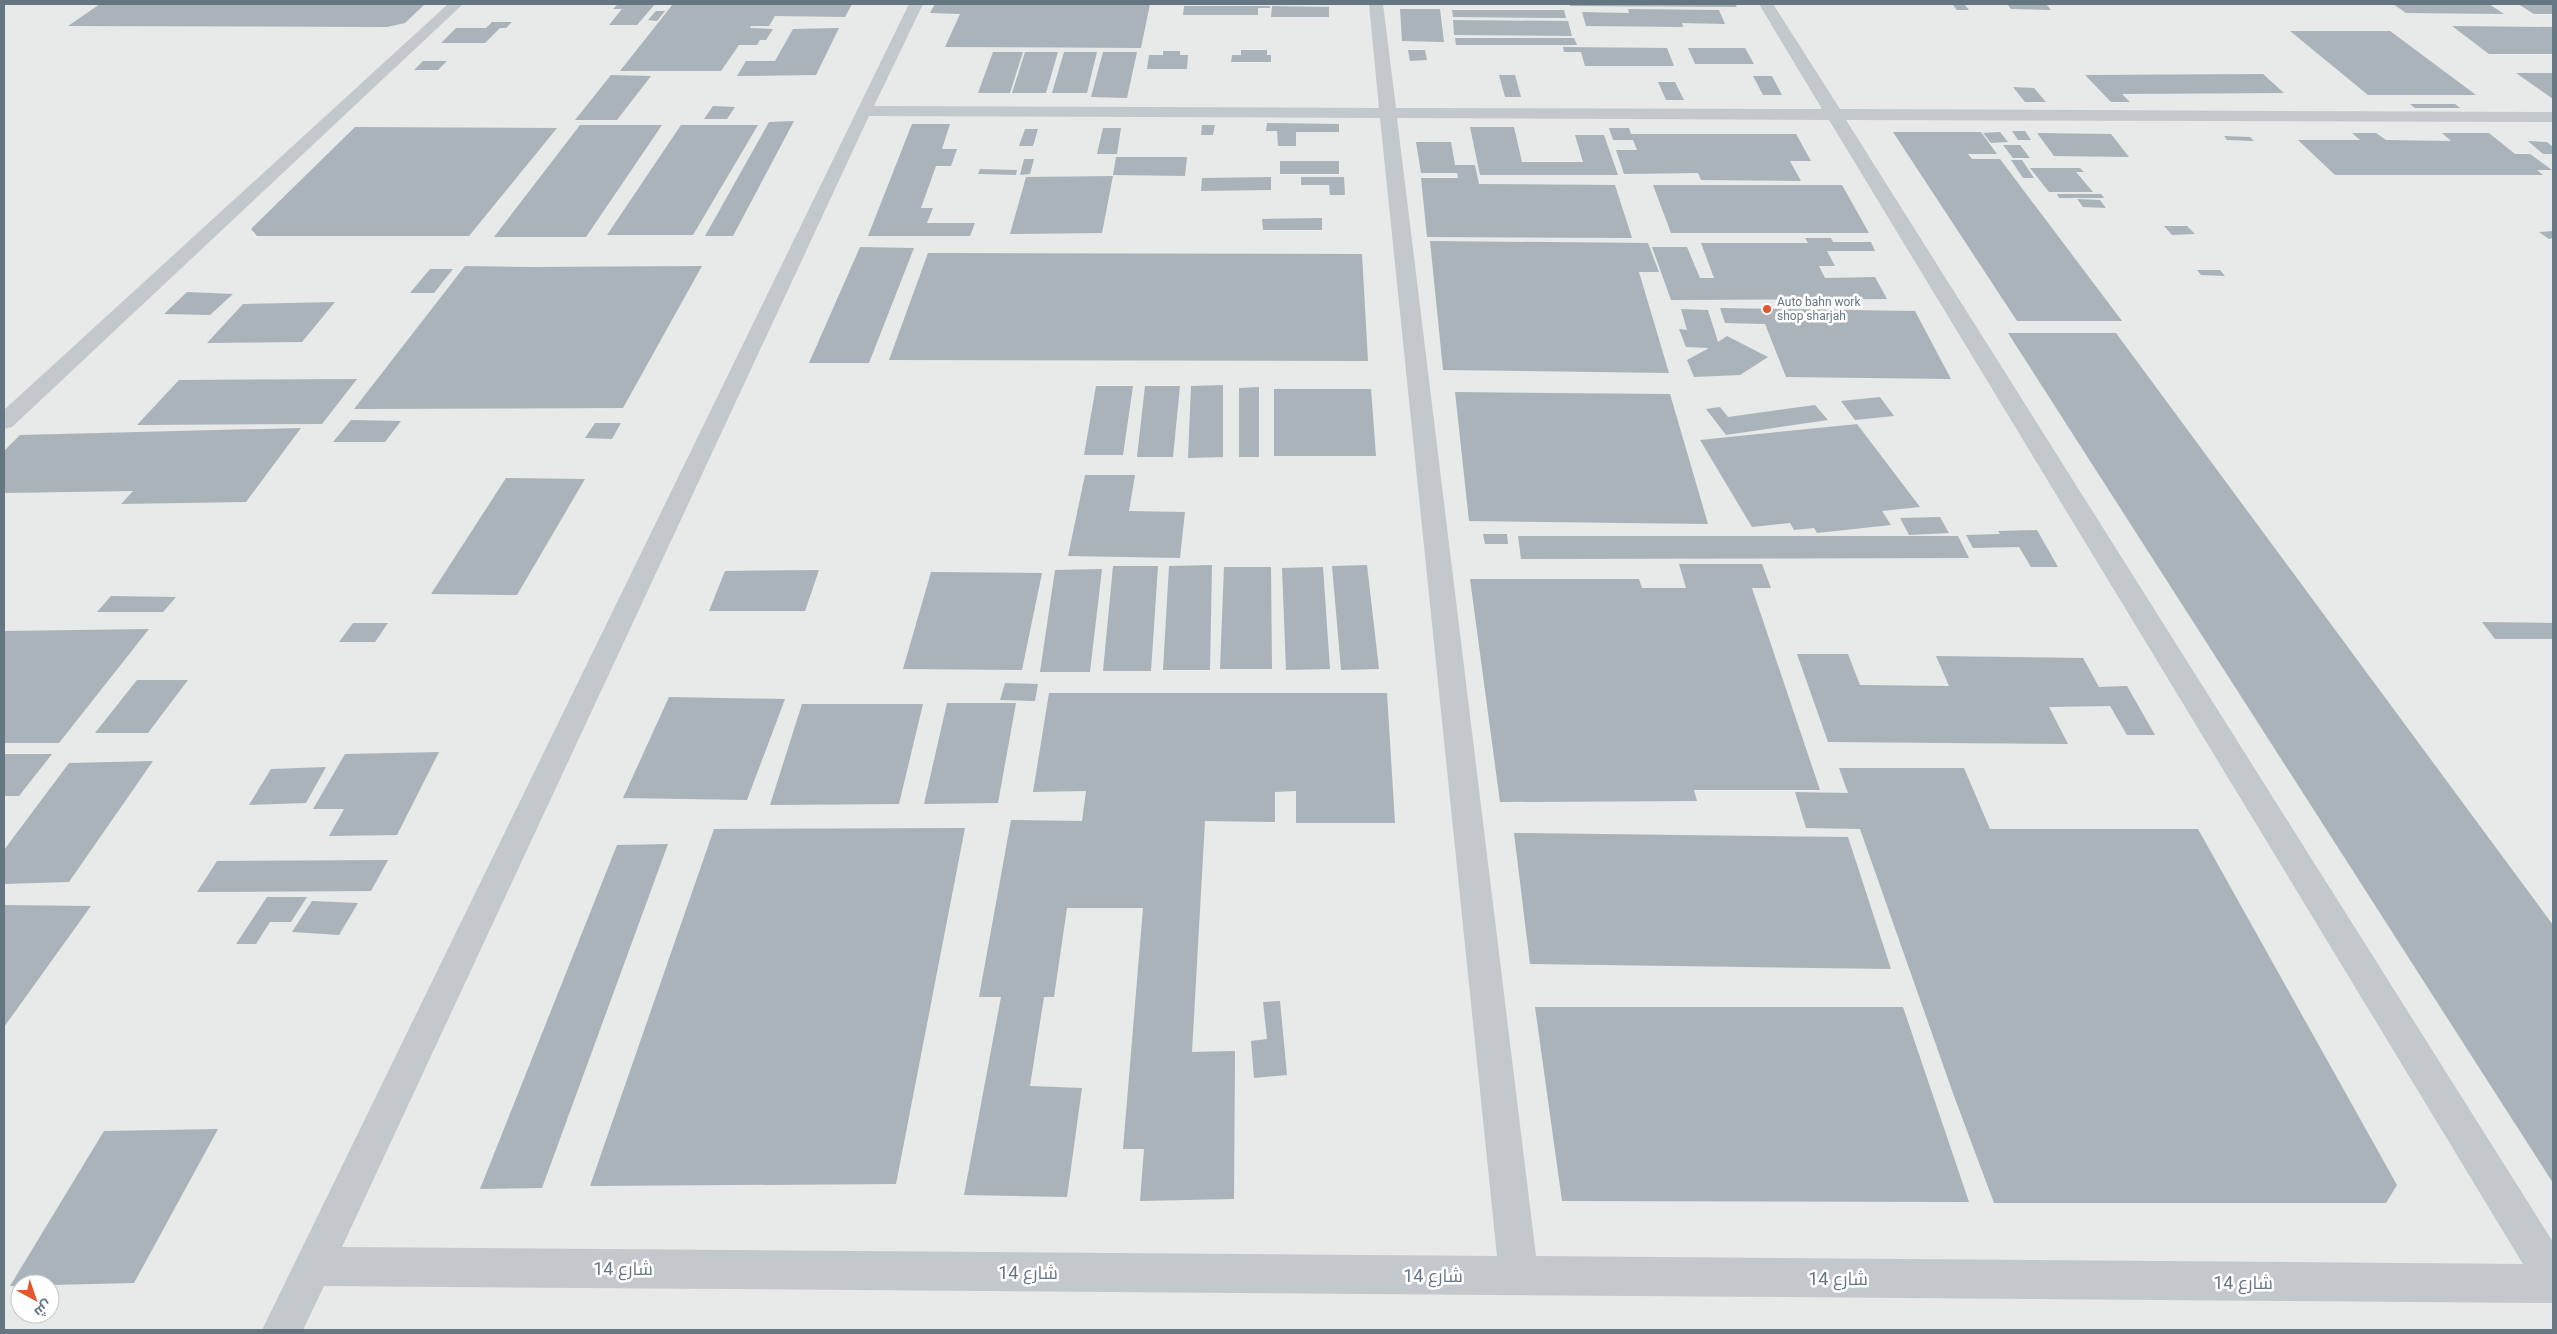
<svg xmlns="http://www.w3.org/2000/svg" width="2557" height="1334" viewBox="0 0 2557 1334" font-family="Roboto,Cairo,sans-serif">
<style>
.built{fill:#e8e9e9;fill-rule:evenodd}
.building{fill:#aab3b9}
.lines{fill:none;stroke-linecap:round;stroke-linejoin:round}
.street{fill:#c3c8cc;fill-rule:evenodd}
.poi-dot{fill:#e4572e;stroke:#fff;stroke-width:2}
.labels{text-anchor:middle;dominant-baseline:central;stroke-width:5;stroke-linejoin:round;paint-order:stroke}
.far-poi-label{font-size:12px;fill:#657683;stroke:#fff;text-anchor:start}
.near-street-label{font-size:18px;fill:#657683;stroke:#fff}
</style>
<rect width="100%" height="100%" fill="#fafaf8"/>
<path class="built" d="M4 4H2553V1330H4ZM20 1284H50V1314H20Z"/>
<g class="building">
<path d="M100 4H425L405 23 387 27 68 26Z"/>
<path d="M618 4H655L637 25H609L622 9H613Z"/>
<path d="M673 4H852L845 17 775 16 769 26H751L750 28 773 29 766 40H760L757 45H739L721 71H620Z"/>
<path d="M935 4H1150L1141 48 945 47 960 14 930 13Z"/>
<path d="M1569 4H1735L1737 7 1570 6Z"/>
<path d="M1952 4H1964L1969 10H1957Z"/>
<path d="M2007 4H2046L2051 10 2011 9Z"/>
<path d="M2393 4H2489L2504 14 2406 13Z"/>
<path d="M2518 4H2553V14H2534Z"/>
<path d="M1184 6H1270V8H1258V15H1183Z"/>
<path d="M1272 6 1329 7V17H1271Z"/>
<path d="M1400 9H1440L1444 42 1402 41Z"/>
<path d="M1628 9 1719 10 1725 24 1682 23 1683 27 1586 26 1582 12 1629 13Z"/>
<path d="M1452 10H1564L1566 18 1453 17Z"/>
<path d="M656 11H665L657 21 648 20Z"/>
<path d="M1453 20 1568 21 1572 36 1454 35Z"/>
<path d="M492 22H512L506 28H500L485 43H441L456 28H486Z"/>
<path d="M2452 26 2553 27V54H2489Z"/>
<path d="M839 28 816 75 737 76 746 61H775L793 29Z"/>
<path d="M2290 31H2390L2476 95H2368Z"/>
<path d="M1455 38H1574L1577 45H1456Z"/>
<path d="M1563 47 1667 48 1674 66H1585L1581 52H1564Z"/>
<path d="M1688 48H1745L1754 64H1695Z"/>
<path d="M1241 50H1267V55H1271V62H1231L1232 55H1241Z"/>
<path d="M1408 50H1425L1427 60 1410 61Z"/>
<path d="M1163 51H1180V55H1188L1187 69H1147L1149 55H1163Z"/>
<path d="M993 52H1023L1010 93H978Z"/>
<path d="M1025 52H1058L1046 93H1012Z"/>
<path d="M1064 52H1097L1087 93H1052Z"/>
<path d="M1103 52H1137L1127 98 1091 97Z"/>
<path d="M423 61H447L438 70H414Z"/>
<path d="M2516 73H2553V99Z"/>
<path d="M2263 74 2284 93 2122 94 2130 102H2111L2085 75Z"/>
<path d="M611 75 651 76 617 120H575Z"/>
<path d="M1499 75H1515L1521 97H1505Z"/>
<path d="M1753 76H1772L1782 95H1763Z"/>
<path d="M1658 82H1675L1684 100H1666Z"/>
<path d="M2013 87 2034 88 2046 102H2025Z"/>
<path d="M2410 104H2455L2460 108H2415Z"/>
<path d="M713 106 735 107 727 119H704Z"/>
<path d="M794 121 733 236H705L769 122Z"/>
<path d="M1267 123 1339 124V132H1296V146H1278L1277 131H1266Z"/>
<path d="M912 124H950L942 149H957L951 166H936L921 208H933L927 223H975L970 236H868Z"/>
<path d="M580 125H662L586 237H494Z"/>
<path d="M681 125H758L693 235H607Z"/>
<path d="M1202 125H1215L1213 135H1201Z"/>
<path d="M355 127 557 128 469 236H257L251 229Z"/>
<path d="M1470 127H1514L1522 162H1583L1575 135H1604L1618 175H1480Z"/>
<path d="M1103 128H1121L1117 154H1097Z"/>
<path d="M1609 128H1629L1631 134H1796L1811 161H1790L1801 181 1701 180 1698 173 1624 174 1616 150H1637L1633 140H1613Z"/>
<path d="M1025 129H1038L1033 146H1019Z"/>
<path d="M2012 131H2025L2031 140H2018Z"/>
<path d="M1893 132H1981L1997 154H1968L1972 159H2000L2122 321H2017Z"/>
<path d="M2000 132 2008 142 1991 143 1983 133Z"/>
<path d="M2037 133 2111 134 2129 157 2054 156Z"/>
<path d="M2352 133H2376L2386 140 2451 141 2442 133H2489L2515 154H2530L2552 170H2537L2543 175H2335L2298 140H2360Z"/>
<path d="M2224 136 2250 137 2254 141 2227 140Z"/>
<path d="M2528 141 2547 142 2553 147V154H2543Z"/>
<path d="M1416 142H1451L1455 165H1475L1479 184 1615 185 1632 238 1427 237 1421 178H1458L1457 173H1421Z"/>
<path d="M2003 145H2020L2030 158H2013Z"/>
<path d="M1116 157H1187L1185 176 1113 175Z"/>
<path d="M1024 159H1034L1030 174 1020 175Z"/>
<path d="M2011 160H2022L2034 178H2023Z"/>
<rect x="1280" y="161" width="59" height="13"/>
<path d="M2030 168H2080L2084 172H2076L2093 192H2049Z"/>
<path d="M980 169 1017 170 1016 175 978 174Z"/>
<path d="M1113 176 1102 233 1010 234 1026 177Z"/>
<path d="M1271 177V190L1201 191 1202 178Z"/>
<path d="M1301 177H1344L1345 195H1330L1329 185H1301Z"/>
<path d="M1653 185H1842L1869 233H1671Z"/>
<path d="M2057 194H2101L2104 198H2059Z"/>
<path d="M2077 199 2100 200 2106 208 2083 207Z"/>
<path d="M1322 218V230H1263L1262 219Z"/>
<path d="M2164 226H2187L2195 234 2172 235Z"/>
<path d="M2553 231V238L2549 239 2539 232Z"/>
<path d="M1805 238H1831L1833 242H1871L1875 251H1827L1835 266H1819L1825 278 1875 277 1887 299 1671 300 1652 247H1687L1700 278H1714L1701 243H1808Z"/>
<path d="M1430 241 1648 243 1659 272H1639L1669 373 1443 370Z"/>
<path d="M860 247 914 248 869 363H809Z"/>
<path d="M928 253 1362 254 1368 361 889 360Z"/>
<path d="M465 266 533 267 702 266 623 408 354 409Z"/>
<path d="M430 269H453L434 293H410Z"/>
<path d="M2197 270H2220L2225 276 2201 275Z"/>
<path d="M187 292 233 294 210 315 164 314Z"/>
<path d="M335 302 302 342 207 343 243 304Z"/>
<path d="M1720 308 1915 311 1951 379 1786 377 1765 324 1725 323Z"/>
<path d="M1681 309 1708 310 1718 342 1727 336 1768 357 1740 375 1694 377 1687 360 1709 348 1686 347 1679 329 1687 330Z"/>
<path d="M2008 333H2116L2553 925V1183Z"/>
<path d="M357 379 322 424 137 425 179 380Z"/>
<path d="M1223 385V457L1188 458 1191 386Z"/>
<path d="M1096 386H1133L1123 455H1084Z"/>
<path d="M1145 386H1180L1173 457H1137Z"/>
<path d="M1259 387V457H1239V388Z"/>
<path d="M1274 389H1371L1376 456H1274Z"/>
<path d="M1455 392 1670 394 1708 524 1469 521Z"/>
<path d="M1880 397 1894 416 1855 420 1841 401Z"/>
<path d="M1815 405 1828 420 1726 435 1706 409 1720 407 1728 417Z"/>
<path d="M351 420 401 421 385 442H333Z"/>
<path d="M595 423H621L612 439 585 438Z"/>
<path d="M1857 424 1920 507 1882 511 1891 525 1817 533 1814 528 1794 530 1790 523 1752 527 1700 440Z"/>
<path d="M301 428 246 502 121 504 133 491 4 493V451L20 435Z"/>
<path d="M1085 475H1135L1129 511 1185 512 1180 558 1068 556Z"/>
<path d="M506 478 585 479 517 595 431 594Z"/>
<path d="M1940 517 1949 533 1909 535 1900 518Z"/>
<path d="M2037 530 2058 567H2031L2019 547 1973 548 1966 535 2000 534 1998 531Z"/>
<path d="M1483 534H1507L1508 544H1485Z"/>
<path d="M1518 536H1958L1969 558 1521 559Z"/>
<path d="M1679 564H1762L1771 588H1752L1820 790H1694L1697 801 1500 802 1470 579H1639L1642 588H1686Z"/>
<path d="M1212 565 1210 670H1163L1169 566Z"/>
<path d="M1367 565 1379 669 1341 670 1332 566Z"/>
<path d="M1113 566H1158L1151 671H1103Z"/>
<path d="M1224 567H1271L1272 669H1220Z"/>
<path d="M1323 567 1330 669 1286 670 1282 568Z"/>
<path d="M1102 569 1090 672H1040L1055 570Z"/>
<path d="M819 570 805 611H709L725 571Z"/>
<path d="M931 572 1042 573 1022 670 903 669Z"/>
<path d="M111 596 176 597 163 612H97Z"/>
<path d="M2482 622 2553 623V639H2495Z"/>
<path d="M353 623H388L375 642H339Z"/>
<path d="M149 629 59 743H4V631Z"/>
<path d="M1797 654H1848L1860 685 1949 686 1936 656 2083 658 2099 687 2127 686 2155 735H2127L2110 706 2049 707 2068 744 1828 742Z"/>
<path d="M137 680H188L148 733H95Z"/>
<path d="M1005 683 1038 684 1035 701 1000 700Z"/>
<path d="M1049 693H1387L1395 823H1296V791L1275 792V822L1205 821 1192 1052 1235 1051 1234 1199 1140 1201 1144 1149H1123L1143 908H1067L1054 997H1044L1030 1086 1082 1088 1067 1197 964 1195 1001 997H979L1011 820 1082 821 1086 791 1033 792Z"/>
<path d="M669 697 785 699 747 800 623 798Z"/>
<path d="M947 703H1016L998 803 924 804Z"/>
<path d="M802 704H923L899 804 770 805Z"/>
<path d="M439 752 397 835 329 836 344 809H313L345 754Z"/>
<path d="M4 754H52L19 796H4Z"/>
<path d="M153 761 69 882 4 884V850L69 763Z"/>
<path d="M326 767 306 803 249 805 271 769Z"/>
<path d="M1839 768H1964L1990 829H2198L2397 1185 2386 1203H1994L1954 1096 1860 829 1806 828 1795 792 1848 793Z"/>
<path d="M965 828 896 1184 590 1186 714 829Z"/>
<path d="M1514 833 1848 837 1891 969 1530 964Z"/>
<path d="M668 844 542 1188 480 1189 617 845Z"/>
<path d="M388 860 371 891 197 892 217 861Z"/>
<path d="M267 897H307L291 922H270L256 944H236Z"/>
<path d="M312 901 358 903 339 935 292 932Z"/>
<path d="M4 905 91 906 4 1027Z"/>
<path d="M1280 1001 1287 1075 1254 1078 1251 1041 1267 1039 1263 1002Z"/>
<path d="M1535 1007H1903L1969 1202 1562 1201Z"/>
<path d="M218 1129 134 1283 10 1286 104 1131Z"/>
</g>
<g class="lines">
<g class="street">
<path d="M448 4H463L12 427 4 429V410Z"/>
<path d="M909 4H923L874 106 1379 108 1369 4H1383L1396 108 1822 109 1759 4H1773L1840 109 2553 112V122L1846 120 2553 1242V1303L324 1286 303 1330H262ZM869 116 1380 118 1497 1256 342 1247ZM1397 118 1829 120 2523 1264 1536 1256Z"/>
</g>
</g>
<circle class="poi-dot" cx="1767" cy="309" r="5"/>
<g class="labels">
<g class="far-poi-label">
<text x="1777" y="302">Auto bahn work<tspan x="1777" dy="14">shop sharjah</tspan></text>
</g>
<g class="near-street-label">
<text x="623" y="1268">شارع 14</text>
<text x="1028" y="1272">شارع 14</text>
<text x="1433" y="1275">شارع 14</text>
<text x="1838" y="1278">شارع 14</text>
<text x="2243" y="1282">شارع 14</text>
</g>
</g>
<rect width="2557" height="1334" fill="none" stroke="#657683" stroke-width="10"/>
<g transform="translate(35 1299) rotate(140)"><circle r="24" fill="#ffffff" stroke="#c1c8cd"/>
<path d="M0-4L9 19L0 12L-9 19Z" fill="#e4572e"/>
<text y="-8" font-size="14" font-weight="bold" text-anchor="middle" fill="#657683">ش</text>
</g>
</svg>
